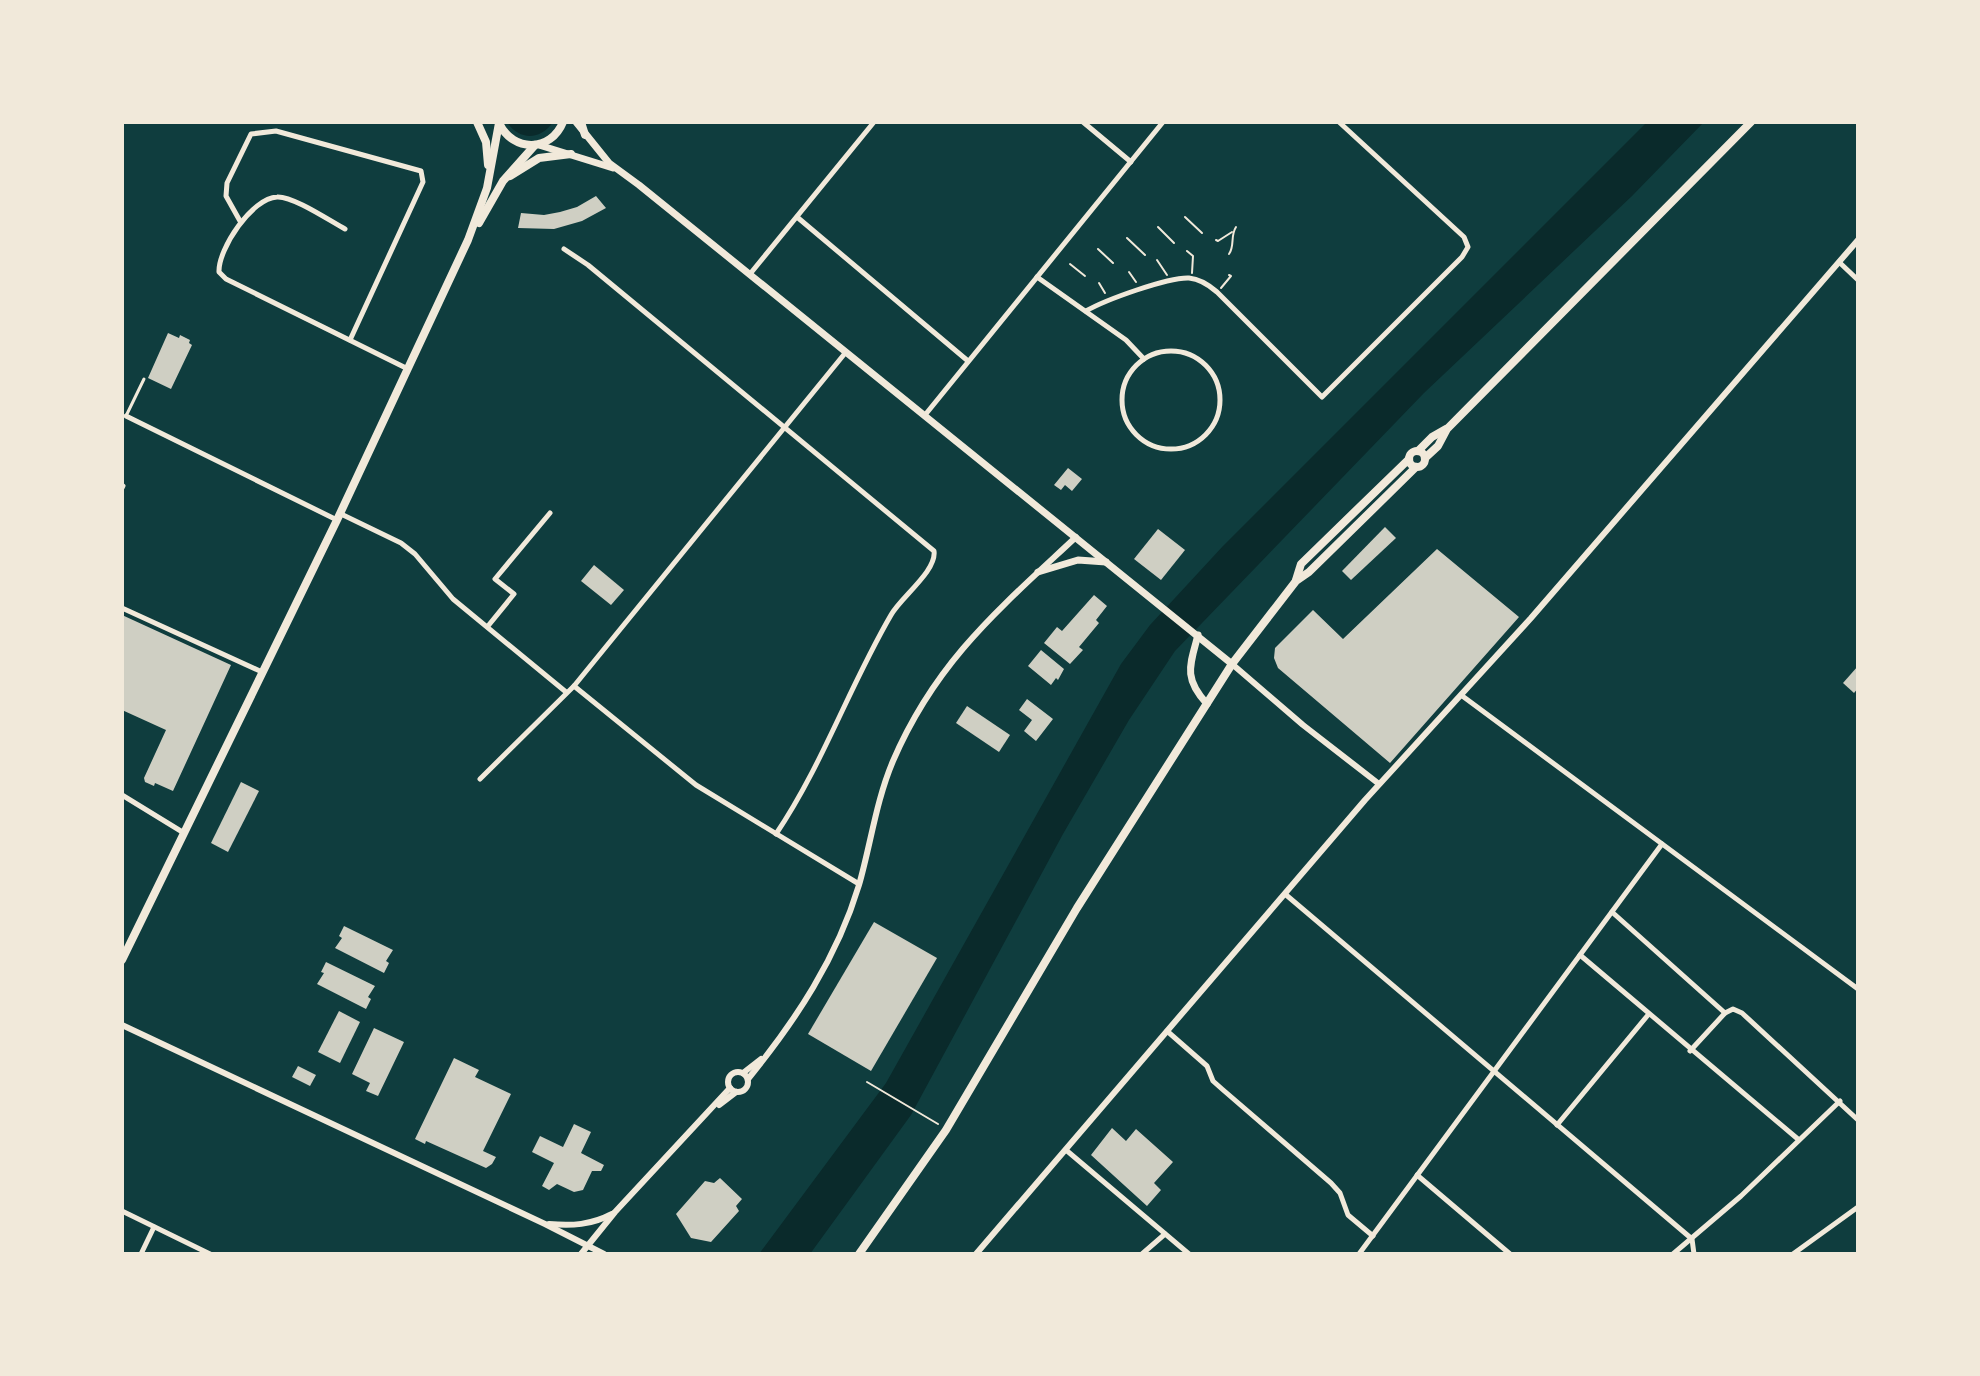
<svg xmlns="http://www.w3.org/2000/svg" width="1980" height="1376" viewBox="0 0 1980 1376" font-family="Georgia,serif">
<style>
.water{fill:#0a2a2b}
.building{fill:#cfcfc3}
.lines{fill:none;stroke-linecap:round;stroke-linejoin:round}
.path{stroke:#f1e9da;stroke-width:2}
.service{stroke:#f1e9da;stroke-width:3}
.minor{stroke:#f1e9da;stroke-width:5}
.tertiary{stroke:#f1e9da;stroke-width:6}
.secondary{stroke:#f1e9da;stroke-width:7}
.primary{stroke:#f1e9da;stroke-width:8}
</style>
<rect width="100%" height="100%" fill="#0f3d3e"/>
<g class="water">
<path d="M507 122H553C541 140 519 141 507 122Z"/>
<path d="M1647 122H1704L1632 196 1424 393 1175 651 1129 720 1063 834 911 1115 810 1254H759L886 1083 1121 664 1150 625 1223 546Z"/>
</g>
<g class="building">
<path d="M596 196 606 208 582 221 554 229 518 228 521 213 544 215 560 212 577 207Z"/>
<path d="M168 333 179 338 180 335 190 340 189 343 192 345 171 389 148 378Z"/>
<path d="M1068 468 1082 479 1072 491 1065 485 1061 490 1054 485Z"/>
<path d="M1385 527 1396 538 1351 580 1342 571Z"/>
<path d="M1158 529 1185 550 1161 580 1134 559Z"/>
<path d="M1437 549 1519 617 1390 763 1278 668 1274 658 1275 648 1313 610 1343 639Z"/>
<path d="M594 565 624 590 611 605 581 581Z"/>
<path d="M1094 595 1107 606 1096 620 1099 623 1079 647 1083 650 1070 664 1044 643 1057 627 1062 631Z"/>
<path d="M122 615 231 665 173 791 155 783 154 786 145 782 144 778 166 730 122 710Z"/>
<path d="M1041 650 1064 669 1058 680 1056 678 1051 685 1028 666Z"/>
<path d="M1858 666V688L1854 693 1843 683Z"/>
<path d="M1027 699 1053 719 1036 741 1024 731 1032 720 1019 710Z"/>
<path d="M967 706 1010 735 999 752 956 723Z"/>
<path d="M241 782 259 791 228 852 211 843Z"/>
<path d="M874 922 937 958 871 1071 808 1034Z"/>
<path d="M344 926 393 950 386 961 389 963 384 973 335 948 342 938 339 936Z"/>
<path d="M326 962 375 986 368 997 371 999 366 1009 317 984 324 973 321 972Z"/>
<path d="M339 1011 360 1022 340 1063 318 1052Z"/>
<path d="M374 1028 404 1042 378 1096 366 1091 370 1083 352 1074Z"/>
<path d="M454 1058 479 1070 475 1077 511 1094 483 1151 496 1157 492 1164 486 1168 426 1141 425 1144 415 1139Z"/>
<path d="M298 1066 316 1075 310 1086 292 1077Z"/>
<path d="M574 1124 591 1132 581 1153 604 1165 601 1171H592L583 1190 574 1192 557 1184 549 1190 542 1186 554 1163 532 1152 540 1136 563 1147Z"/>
<path d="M1112 1128 1126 1141 1136 1129 1173 1162 1154 1183 1161 1190 1147 1206 1091 1155Z"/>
<path d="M720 1178 742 1199 736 1206 739 1211 711 1242 691 1238 676 1214 705 1181 714 1183Z"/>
</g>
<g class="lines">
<g class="path">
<path d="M1185 217 1202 233"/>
<path d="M1158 227 1174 243"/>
<path d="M1127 238 1145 255"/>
<path d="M1216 240 1218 241 1232 232"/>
<path d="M1098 249 1113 263"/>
<path d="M1187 251 1193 256 1192 273"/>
<path d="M1229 254C1235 246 1230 236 1236 227"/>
<path d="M1157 260 1167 275"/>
<path d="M1070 264 1085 276"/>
<path d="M1129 272 1136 282"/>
<path d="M1099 283 1105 293"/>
<path d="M1221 288 1231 276 1229 275"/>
<path d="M867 1082 938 1124"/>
</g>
<path class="service" d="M126 416 144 379"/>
<g class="minor">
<path d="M1083 122 1131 162"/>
<path d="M797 217 968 361"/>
<path d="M240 221 226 196 227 183 251 134 276 131 421 171 423 182 350 340"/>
<path d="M345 229C330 221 293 196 277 197 252 198 218 249 219 272L226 279 408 369"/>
<path d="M564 249 588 265 934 551C937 571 901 597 891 615 849 687 822 766 776 834"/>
<path d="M1839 262 1858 280"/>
<path d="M750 274 874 122"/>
<path d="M1037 277 1126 340 1144 359"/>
<path d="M1086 311C1105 300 1168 277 1189 278 1200 279 1209 285 1217 292L1322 397 1462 257 1468 247 1464 237 1339 122"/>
<circle cx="1171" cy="400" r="49"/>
<path d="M925 415 1163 122"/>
<path d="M126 416 337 520"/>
<path d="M122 488 123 486"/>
<path d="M341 514 401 543 415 554 453 599 566 692"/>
<path d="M122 608 262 672"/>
<path d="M488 626 514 594 495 579 550 513"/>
<path d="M574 686 696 785 859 884"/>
<path d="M1461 695 1858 989"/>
<path d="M480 779 574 686 846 352"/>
<path d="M122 795 184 833"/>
<path d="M1285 894 1692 1239 1694 1254"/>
<path d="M1612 912 1725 1013 1733 1009 1742 1013 1858 1120"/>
<path d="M1580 955 1799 1140"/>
<path d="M1167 1031 1207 1066 1213 1081 1222 1089 1331 1183 1340 1193 1348 1215 1373 1236"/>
<path d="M1690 1051 1725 1013"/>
<path d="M1557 1125 1648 1015"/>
<path d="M1066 1150 1189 1254"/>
<path d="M1417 1175 1510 1254"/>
<path d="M122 1211 210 1254"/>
<path d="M141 1254 154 1227"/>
<path d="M1142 1254 1165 1234"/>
<path d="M1359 1254 1662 844"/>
<path d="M1673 1254 1741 1196 1840 1101"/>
<path d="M1793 1254 1858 1207"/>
</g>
<g class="tertiary">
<path d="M1232 664 1303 725 1379 784"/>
<path d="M122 1025 545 1224 604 1254"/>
<circle cx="738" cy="1082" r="10"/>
<path d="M743 1073 761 1059"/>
<path d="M748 1079C796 1020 837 958 859 885 871 843 876 801 893 761 936 661 999 609 1076 537"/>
<path d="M719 1105 736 1092"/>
<path d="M549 1224C572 1226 591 1225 612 1214"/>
<path d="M581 1254 615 1212 730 1088"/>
<path d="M976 1254 1365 800 1531 618 1858 240"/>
</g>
<g class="secondary">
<path d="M576 122 609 163 639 185 1232 664"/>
<path d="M539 145 613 168"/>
<path d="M1038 572 1078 560 1106 562"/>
<path d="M1198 635C1190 665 1183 678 1207 704"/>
</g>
<g class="primary">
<path d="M477 122 486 142 488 165"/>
<path d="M581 122 585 135"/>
<path d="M499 123C513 153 551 152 563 122"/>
<path d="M510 176 539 158 571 154"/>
<path d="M479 223 503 181 535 145"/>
<circle cx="1417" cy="459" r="8"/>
<path d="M1418 451 1432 437 1446 429"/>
<path d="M1425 458 1438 446 1447 429 1751 122"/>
<path d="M1296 580 1301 564 1409 459"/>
<path d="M122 960 337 520 468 240 487 188 499 123"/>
<path d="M859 1254 946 1130 1077 908 1232 664 1296 581 1309 572 1416 467"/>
</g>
</g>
<rect width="1980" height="1376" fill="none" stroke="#f1e9da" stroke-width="248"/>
</svg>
